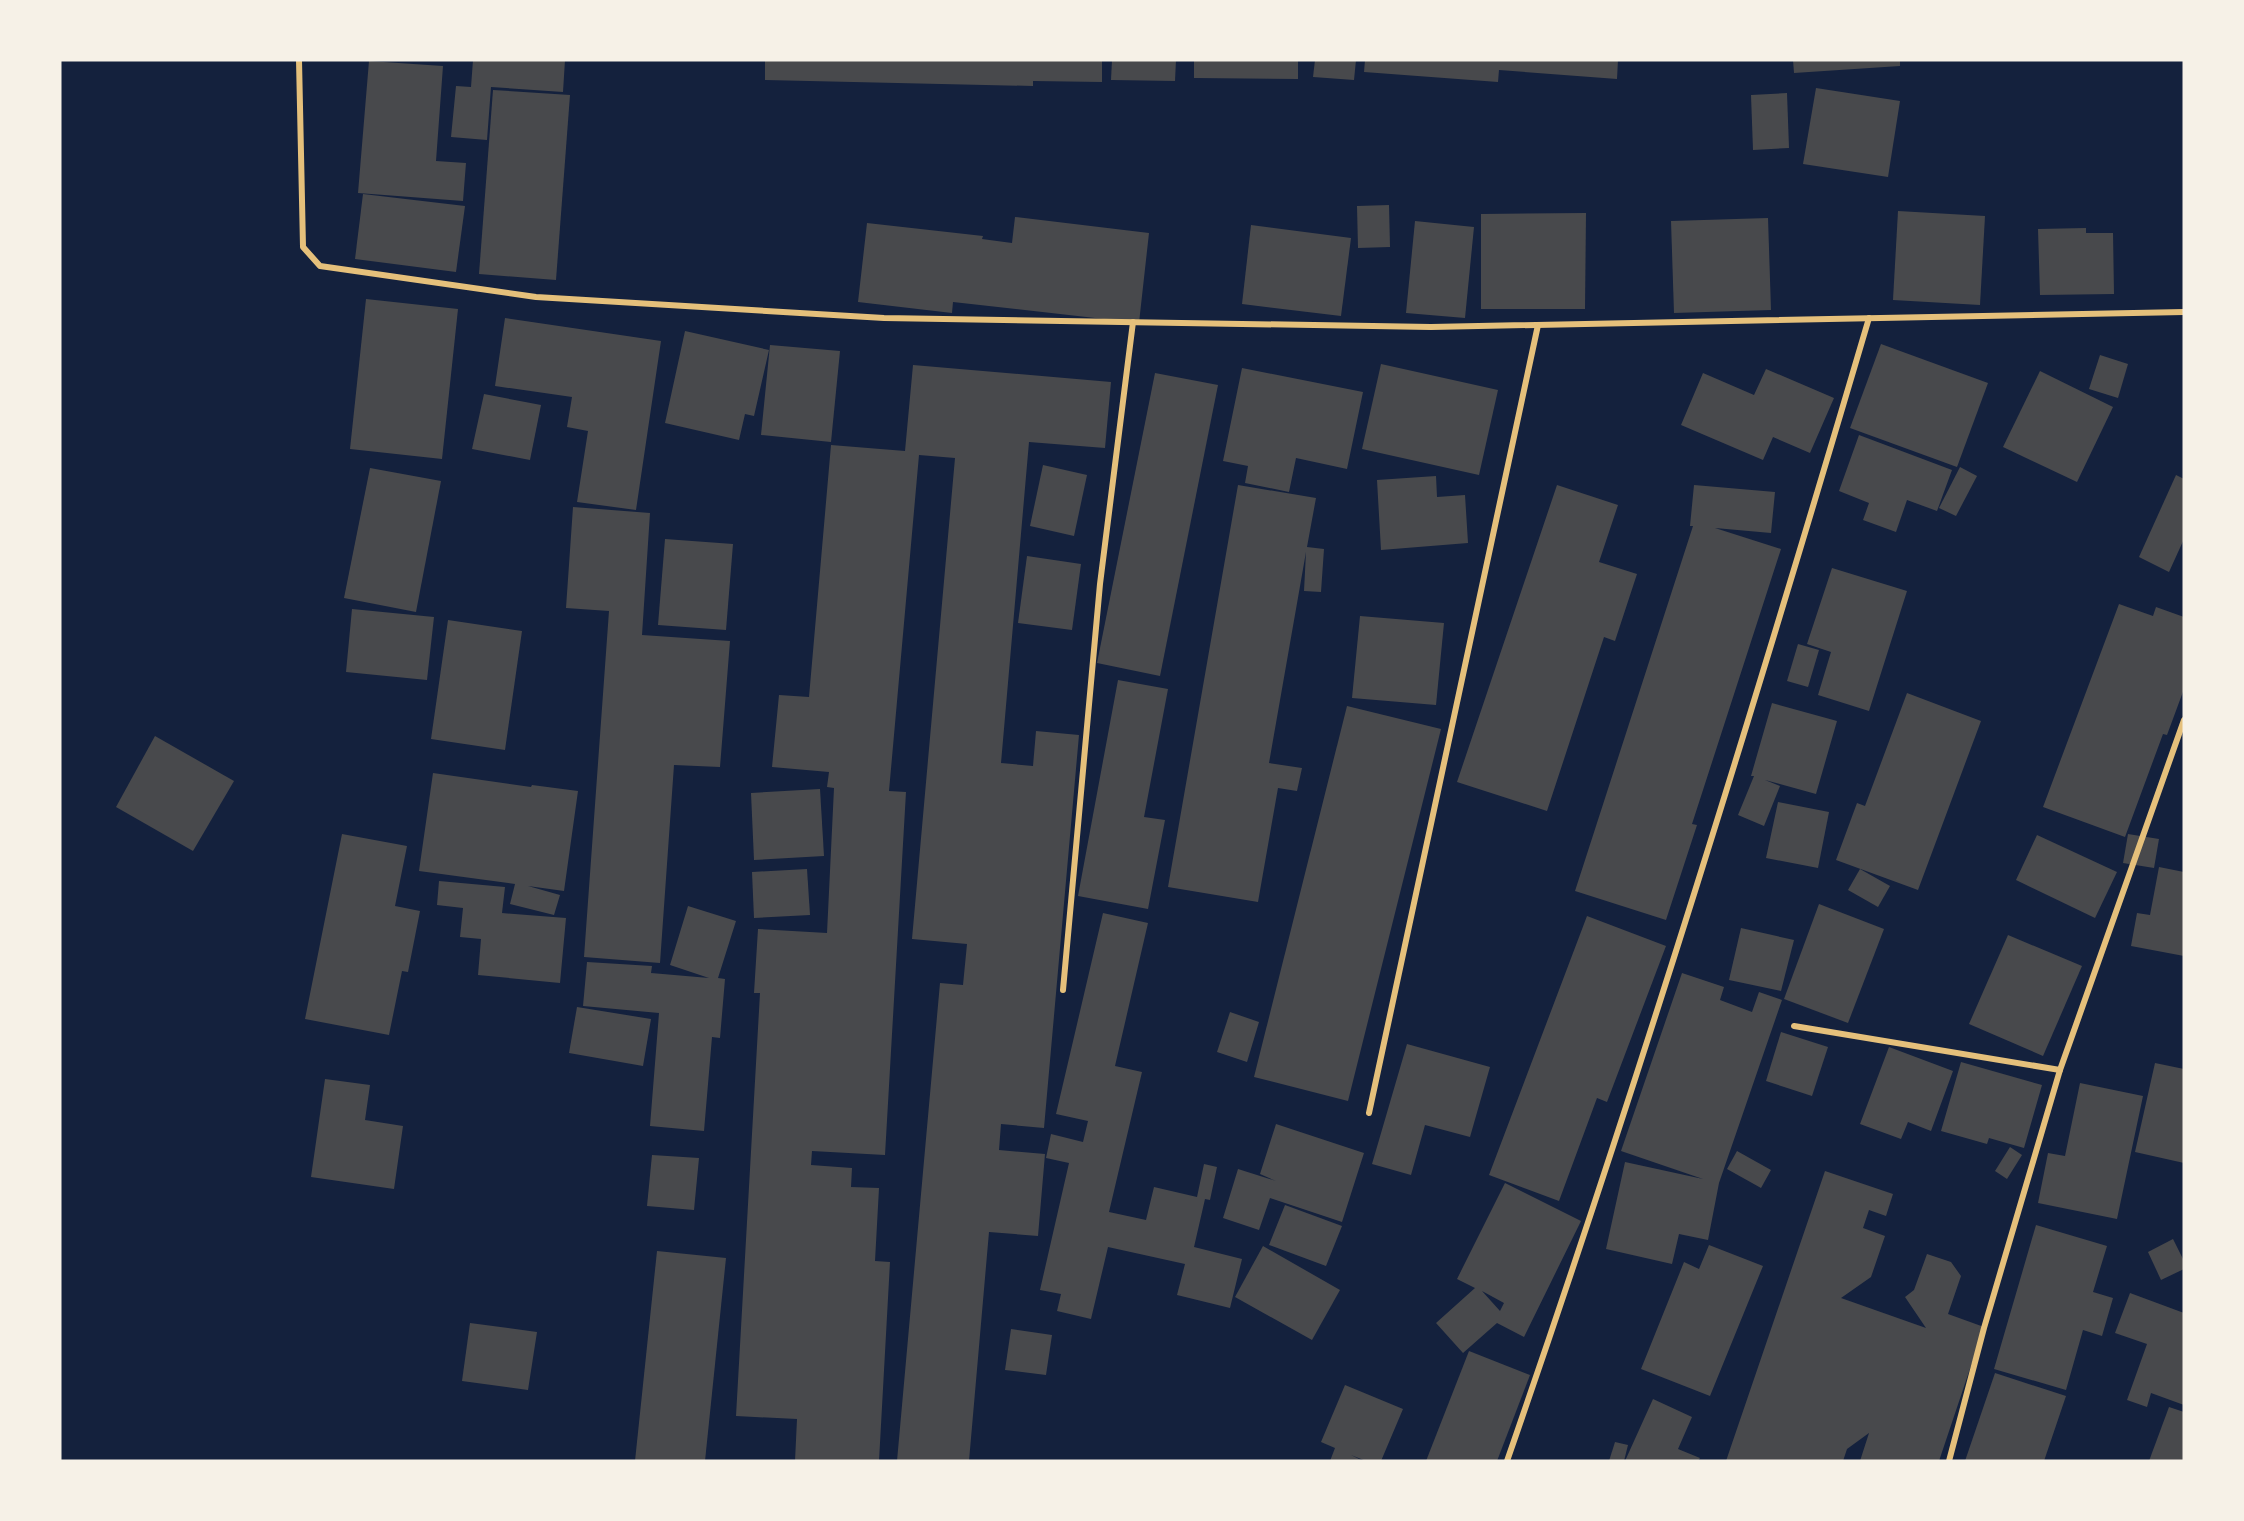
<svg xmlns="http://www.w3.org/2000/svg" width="2244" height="1521" viewBox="0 0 2244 1521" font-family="'DejaVu Sans',sans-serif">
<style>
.building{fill:#48494c;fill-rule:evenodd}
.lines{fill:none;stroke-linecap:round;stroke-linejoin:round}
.minor{stroke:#e5c07b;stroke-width:6}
</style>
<rect width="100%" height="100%" fill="#14213d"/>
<g class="building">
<path d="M473 60H565L563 92 491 87 487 140 451 137 456 86 471 87Z"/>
<path d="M765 60H1102V82L1033 81V86L765 80Z"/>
<path d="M1112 60H1176L1175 81 1111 80Z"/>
<path d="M1194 60H1298V79L1194 78Z"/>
<path d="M1315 60H1356L1354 80 1313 77Z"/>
<path d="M1365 60H1618L1617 79 1499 70 1498 82 1364 72Z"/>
<path d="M1793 60H1900V66L1794 73Z"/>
<path d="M369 61 443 66 436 161 466 163 463 201 358 193Z"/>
<path d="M1816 88 1900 101 1888 177 1803 164Z"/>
<path d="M493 90 570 95 556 280 479 274Z"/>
<path d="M1787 93 1789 148 1753 150 1751 95Z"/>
<path d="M363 194 465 206 456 272 355 259Z"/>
<path d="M1389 205 1390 247 1358 248 1357 206Z"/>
<path d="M1898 211 1985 216 1980 305 1893 300Z"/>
<path d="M1586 213 1585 309H1481V214Z"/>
<path d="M1015 217 1149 233 1139 323 953 302 952 313 858 302 867 223 983 236 982 239 1012 243Z"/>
<path d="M1768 218 1771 310 1674 313 1671 221Z"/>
<path d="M1415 221 1474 227 1465 318 1406 313Z"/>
<path d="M1251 225 1351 238 1341 316 1242 304Z"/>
<path d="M2086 228V233H2113L2114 294 2040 295 2038 229Z"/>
<path d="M366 299 458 309 442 459 350 449Z"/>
<path d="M505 318 661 341 636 510 577 502 588 431 567 427 572 397 495 386Z"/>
<path d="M685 331 769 350 754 416 745 414 739 440 665 423Z"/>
<path d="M1881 344 1988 383 1957 467 1850 428Z"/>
<path d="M770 345 840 351 831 442 761 435Z"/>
<path d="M2100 355 2128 364 2118 398 2089 389Z"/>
<path d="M1381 364 1498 390 1479 475 1362 449Z"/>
<path d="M913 365 1111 382 1105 448 1029 442 1001 763 1033 766 1036 731 1079 735 1044 1128 1001 1124 999 1150 1045 1154 1038 1236 989 1232 969 1461H897L940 983 963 985 967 944 912 939 955 458 919 455 889 791 906 792 885 1155 812 1151 811 1165 852 1168 851 1187 879 1188 875 1261 890 1262 879 1461H795L797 1419 736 1416 760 993H754L758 929 827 933 834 788 827 787 829 772 772 767 779 695 809 697 831 445 905 451Z"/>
<path d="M1242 368 1363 392 1347 469 1296 458 1289 492 1245 483 1248 466 1223 461Z"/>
<path d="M1766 369 1834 398 1810 453 1773 437 1763 460 1681 425 1703 373 1754 395Z"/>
<path d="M2040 371 2113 407 2077 482 2003 447Z"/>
<path d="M1155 373 1218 385 1160 676 1097 663Z"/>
<path d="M484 394 541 405 530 460 472 449Z"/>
<path d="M1859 435 1952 470 1937 511 1907 500 1896 532 1863 520 1869 503 1839 491Z"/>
<path d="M1043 465 1087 475 1074 536 1030 526Z"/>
<path d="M1960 467 1977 476 1956 516 1939 508Z"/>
<path d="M370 468 441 481 416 612 344 598Z"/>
<path d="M2176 475 2184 479V539L2169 572 2139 557Z"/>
<path d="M1436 476 1437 497 1465 495 1468 543 1381 550 1377 480Z"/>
<path d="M1238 485 1316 498 1307 547 1324 549 1321 592 1304 591 1306 552 1269 763 1302 768 1297 791 1278 788 1258 902 1168 887Z"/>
<path d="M1557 485 1618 505 1599 562 1637 574 1615 641 1604 637 1547 811 1457 782Z"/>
<path d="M1694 485 1775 492 1771 533 1715 528 1781 549 1692 824 1697 825 1666 920 1575 891 1693 526H1690Z"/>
<path d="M573 507 650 513 642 635 730 641 720 767 674 765 660 963 584 957 609 611 566 608Z"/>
<path d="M665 539 733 544 726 630 658 625Z"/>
<path d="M1027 556 1081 564 1072 630 1018 623Z"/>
<path d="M1832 568 1907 591 1869 711 1818 695 1831 652 1807 644Z"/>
<path d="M2119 604 2153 616 2156 607 2184 617V689L2167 735 2163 734 2125 837 2043 807Z"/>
<path d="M352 609 434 617 427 680 346 672Z"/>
<path d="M1360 616 1444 623 1436 705 1352 698Z"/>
<path d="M448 620 522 631 505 750 431 739Z"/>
<path d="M1798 644 1819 650 1808 687 1787 681Z"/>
<path d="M1118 680 1168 689 1144 817 1165 820 1148 909 1078 896Z"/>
<path d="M1907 693 1981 721 1918 890 1836 860 1857 803 1865 806Z"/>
<path d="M1772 703 1837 721 1816 794 1765 780 1780 786 1764 826 1738 815 1754 776H1751Z"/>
<path d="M1347 706 1441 729 1348 1101 1254 1077Z"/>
<path d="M155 736 234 781 193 851 116 807Z"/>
<path d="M433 773 531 787 532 785 578 791 564 891 528 886 560 895 554 915 510 904 515 884 419 871Z"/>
<path d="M820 789 824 856 754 860 751 793Z"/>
<path d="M1778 802 1829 812 1818 868 1766 858Z"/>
<path d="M342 834 407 846 395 906 420 911 408 972 402 971 389 1035 305 1019Z"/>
<path d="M2128 834 2159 839 2154 868 2123 863Z"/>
<path d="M2037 835 2117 872 2095 918 2016 880Z"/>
<path d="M2159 867 2184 872V956L2131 946 2137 913 2150 915Z"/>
<path d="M807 869 810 915 754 918 752 872Z"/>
<path d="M1860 869 1890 886 1878 907 1848 890Z"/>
<path d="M439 881 505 887 502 913 566 918 560 983 478 975 481 939 460 937 463 908 437 905Z"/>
<path d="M1819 904 1884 929 1848 1023 1784 999Z"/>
<path d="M688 906 736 921 718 978 725 979 720 1038 712 1037 704 1131 650 1126 659 1013 583 1006 587 962 652 966 651 973 709 978 670 965Z"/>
<path d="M1103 913 1148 923 1115 1066 1142 1072 1109 1212 1146 1220 1154 1187 1197 1197 1204 1164 1217 1167 1210 1200 1205 1199 1194 1247 1242 1259 1230 1308 1177 1295 1185 1264 1108 1247 1091 1319 1057 1311 1061 1294 1040 1290 1069 1163 1046 1158 1051 1134 1083 1142 1088 1121 1056 1114Z"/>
<path d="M1587 916 1666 946 1607 1102 1597 1098 1559 1201 1489 1175Z"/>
<path d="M1741 928 1794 940 1781 991 1729 980Z"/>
<path d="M2008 935 2082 966 2043 1056 1969 1024Z"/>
<path d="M1682 973 1724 987 1720 1000 1752 1012 1759 992 1782 1000 1719 1183 1708 1240 1679 1234 1672 1264 1606 1249 1625 1162 1703 1179 1621 1151Z"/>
<path d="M577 1007 651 1019 643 1066 569 1053Z"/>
<path d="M1230 1012 1259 1022 1247 1062 1217 1052Z"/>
<path d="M1781 1032 1828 1047 1812 1096 1766 1081Z"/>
<path d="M1407 1044 1490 1067 1470 1137 1425 1125 1411 1175 1372 1164Z"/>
<path d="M1889 1047 1953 1071 1931 1131 1908 1122 1901 1139 1860 1124Z"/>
<path d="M1961 1062 2042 1085 2024 1148 1989 1138 1987 1144 1941 1131Z"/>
<path d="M2155 1063 2184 1069V1163L2135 1152Z"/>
<path d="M325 1079 370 1085 365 1120 403 1126 394 1189 311 1177Z"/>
<path d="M2080 1083 2143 1096 2117 1219 2038 1203 2048 1153 2065 1156Z"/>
<path d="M1276 1124 1364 1153 1342 1222 1270 1198 1259 1230 1223 1218 1238 1169 1276 1181 1260 1174Z"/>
<path d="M2010 1147 2022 1155 2007 1179 1995 1171Z"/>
<path d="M1737 1151 1771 1170 1761 1188 1727 1169Z"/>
<path d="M652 1155 699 1158 694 1210 647 1206Z"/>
<path d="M1825 1171 1893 1194 1886 1216 1869 1210 1863 1228 1885 1236 1871 1277 1841 1298 1926 1328 1905 1297 1914 1290 1927 1254 1951 1262 1961 1276 1948 1314 1984 1327 1939 1461H1860L1869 1433 1847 1449 1843 1461H1726Z"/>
<path d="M1505 1183 1581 1221 1524 1337 1497 1323 1463 1353 1436 1323 1475 1288 1457 1279ZM1482 1291 1504 1303 1500 1311Z"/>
<path d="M1285 1205 1342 1226 1326 1266 1269 1245Z"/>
<path d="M2036 1225 2107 1246 2093 1292 2113 1298 2102 1336 2083 1330 2066 1390 1994 1369Z"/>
<path d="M2173 1239 2184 1261V1269L2161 1280 2148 1252Z"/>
<path d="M1709 1245 1763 1266 1710 1396 1641 1369 1684 1262 1699 1269Z"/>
<path d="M1263 1246 1340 1290 1312 1340 1235 1297Z"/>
<path d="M657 1251 726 1258 705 1461H635Z"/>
<path d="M2130 1293 2184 1313V1405L2151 1393 2147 1407 2127 1400 2147 1344 2115 1333Z"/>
<path d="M470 1323 537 1332 528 1390 462 1381Z"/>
<path d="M1011 1329 1052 1335 1046 1375 1005 1370Z"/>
<path d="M1469 1351 1530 1375 1497 1461H1426Z"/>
<path d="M1995 1373 2066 1396 2044 1461H1965Z"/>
<path d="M1345 1385 1403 1409 1381 1461H1366L1351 1455 1363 1461H1330L1335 1448 1321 1442Z"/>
<path d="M1653 1399 1692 1417 1678 1449 1700 1458 1698 1461H1625Z"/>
<path d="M2169 1407 2184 1412V1461H2149Z"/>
<path d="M1615 1442 1628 1445 1624 1461H1609Z"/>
</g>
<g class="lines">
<g class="minor">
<path d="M299 60 303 247 320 266 536 297 884 318 1431 327 2184 312"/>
<path d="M1063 990 1100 584 1133 322"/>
<path d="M1794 1026 2060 1070"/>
<path d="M1369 1113 1538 325"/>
<path d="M1507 1461C1638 1084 1756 701 1869 318"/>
<path d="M1949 1461 1984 1328 2060 1070 2184 720"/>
</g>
</g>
<rect width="2244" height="1521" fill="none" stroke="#f6f1e7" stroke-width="123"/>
</svg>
